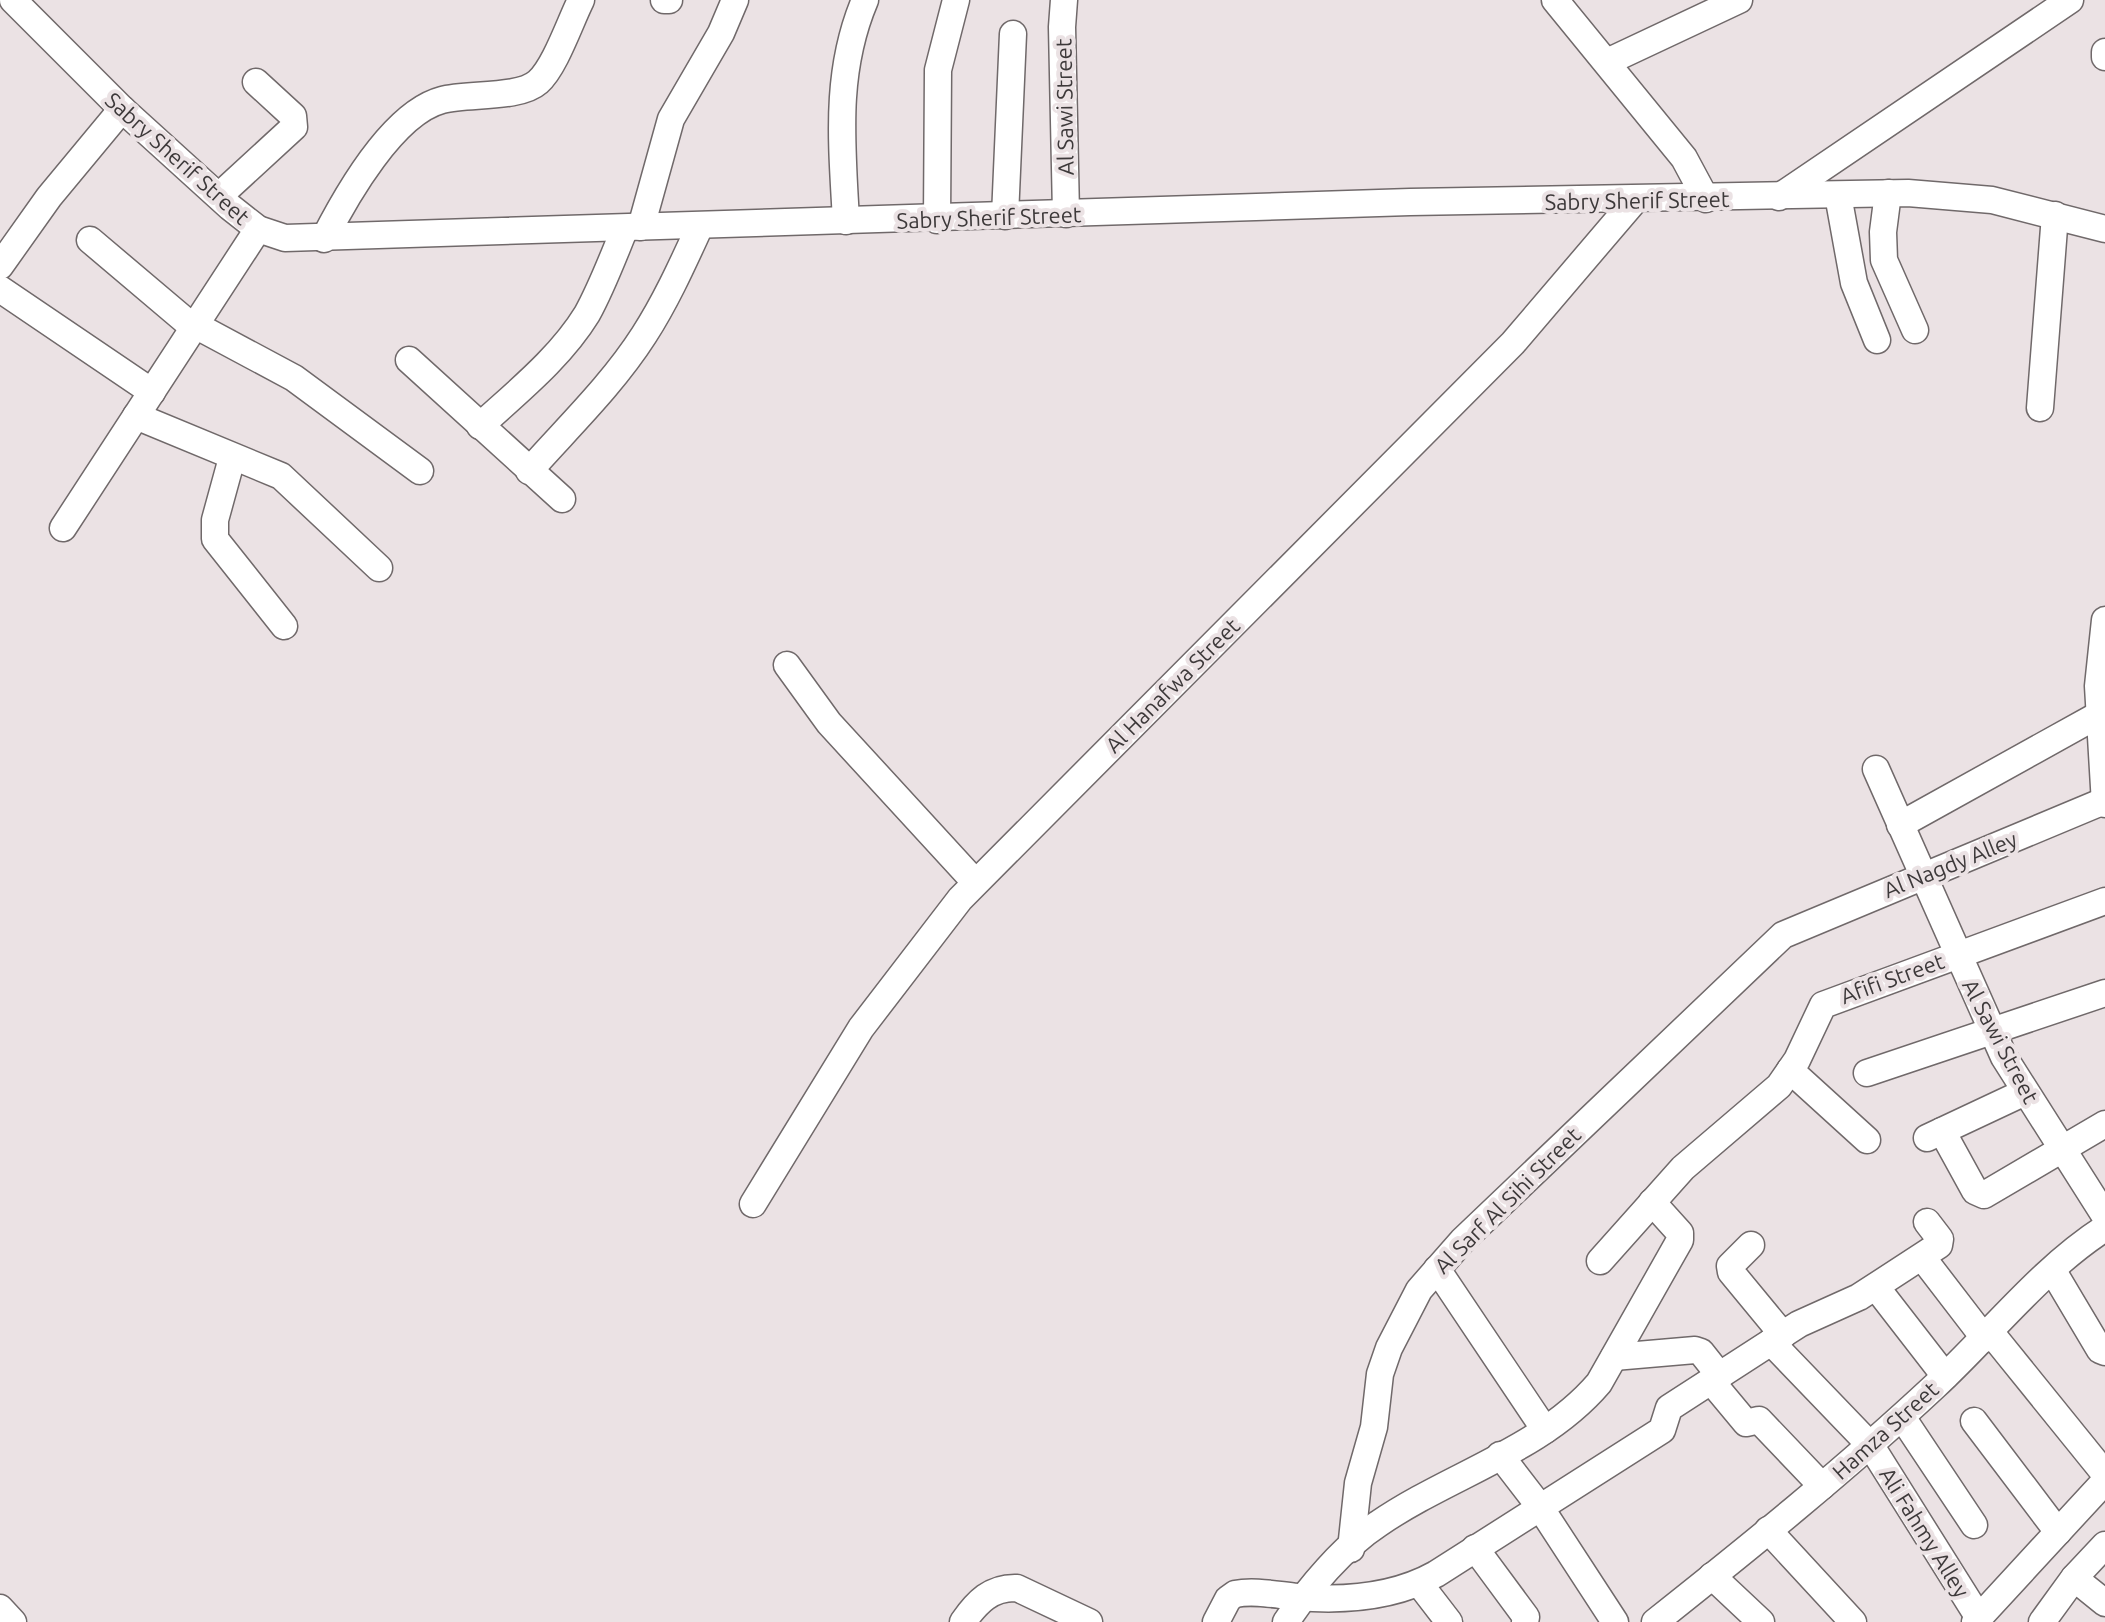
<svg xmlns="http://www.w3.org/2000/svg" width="2105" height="1622" viewBox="0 0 2105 1622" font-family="Ubuntu,sans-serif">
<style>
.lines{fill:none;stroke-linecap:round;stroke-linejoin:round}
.minor-casing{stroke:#70696a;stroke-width:29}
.minor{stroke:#fff;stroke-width:26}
.labels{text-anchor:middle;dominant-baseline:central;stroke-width:8;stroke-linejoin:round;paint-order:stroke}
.street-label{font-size:22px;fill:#3d393a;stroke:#ebe2e4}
</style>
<rect width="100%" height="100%" fill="#ebe2e4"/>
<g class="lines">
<g class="minor-casing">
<g id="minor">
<path d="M13 0 122 109 230 207 258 229 285 238 1410 202 1908 193 1992 200 2105 229"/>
<path d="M664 0H669"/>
<path d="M1064 0 1062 27 1066 214"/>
<path d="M1555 0 1684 158 1706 199"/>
<path d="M2105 52V57"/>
<path d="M1607 62 1739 0"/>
<path d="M1888 193 1883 232 1884 260 1915 330"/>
<path d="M1838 195 1854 283 1877 340"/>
<path d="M219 196 294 127 293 116 256 82"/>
<path d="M1779 197 2070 0"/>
<path d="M1005 216 1013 34"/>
<path d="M937 220 938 70 956 0"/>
<path d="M846 221C842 144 834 73 865 0"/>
<path d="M641 227 671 119 721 33 735 0"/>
<path d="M324 239C346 196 393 113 442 100 467 93 519 99 538 82 555 67 570 22 581 0"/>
<path d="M90 240 194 328"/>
<path d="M0 266 49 197 122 109"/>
<path d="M0 289 152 392"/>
<path d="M195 325 294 378 420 471"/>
<path d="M409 360 562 499"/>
<path d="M2040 408 2055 215"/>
<path d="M136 416 281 476 379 568"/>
<path d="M480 426C517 392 560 358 587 314 602 287 613 257 625 228"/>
<path d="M232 458 215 520V539L284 626"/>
<path d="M529 471C568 427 612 385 644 335 666 301 683 263 700 226"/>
<path d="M63 528 258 229"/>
<path d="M2105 620 2098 686 2105 804"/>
<path d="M787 665 829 723 975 882"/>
<path d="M1876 769 2004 1057 2105 1216"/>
<path d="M1900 825 2100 714"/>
<path d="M1790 1070 1867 1140"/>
<path d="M1867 1073 2105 993"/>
<path d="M1942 1131 1975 1191 1984 1195 2105 1124"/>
<path d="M1927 1138 2025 1092"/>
<path d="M753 1204 861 1028 960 899 1513 343 1635 200"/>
<path d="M1751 1245 1730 1266 1731 1272 1783 1335"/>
<path d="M1922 1257 1985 1339"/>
<path d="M1600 1261 1683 1168 1779 1086 1797 1060 1823 1005 2105 901"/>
<path d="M1437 1269 1545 1430"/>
<path d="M2053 1271 2100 1350 2105 1352"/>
<path d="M1876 1287 1945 1376"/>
<path d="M1991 1333 2105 1474"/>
<path d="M1771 1342 1871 1446 1979 1618"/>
<path d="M1614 1357 1695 1350 1701 1352 1720 1376"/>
<path d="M1711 1381 1746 1423 1759 1420 1822 1486"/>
<path d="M1902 1417 1974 1525"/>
<path d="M1974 1421 2058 1532"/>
<path d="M1500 1455 1540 1507 1615 1622"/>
<path d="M1768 1530 1853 1622"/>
<path d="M1475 1548 1526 1617 1525 1622"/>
<path d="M1351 1549 1358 1483 1374 1427 1380 1374 1389 1348 1419 1290 1462 1241 1783 935 2104 801"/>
<path d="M1712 1576 1761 1622"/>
<path d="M2074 1578 2105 1603"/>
<path d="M1419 1583 1449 1622"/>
<path d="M0 1608 13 1622"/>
<path d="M963 1622C977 1602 991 1587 1017 1588L1089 1622"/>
<path d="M1216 1622 1228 1599 1235 1594C1254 1590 1277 1595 1297 1597 1344 1601 1393 1598 1436 1574L1662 1430 1669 1408 1799 1324 1859 1297 1939 1245 1940 1239 1927 1222"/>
<path d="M1286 1622C1308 1589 1344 1546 1378 1524 1449 1475 1542 1450 1599 1383L1680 1240V1233L1652 1202"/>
<path d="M1655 1622C1751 1546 1846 1469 1935 1386 1991 1334 2041 1269 2105 1228"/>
<path d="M1975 1622 2105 1481"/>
<path d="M2042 1622 2074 1578 2105 1545"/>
</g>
</g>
<use href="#minor" class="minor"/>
</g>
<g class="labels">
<g class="street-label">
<text transform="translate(1064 107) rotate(-91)">Al Sawi Street</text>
<text transform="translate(178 158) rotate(42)">Sabry Sherif Street</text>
<text transform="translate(1637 200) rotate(-1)">Sabry Sherif Street</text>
<text transform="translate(989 217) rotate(-2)">Sabry Sherif Street</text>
<text transform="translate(1172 685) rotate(-45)">Al Hanafwa Street</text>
<text transform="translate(1950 864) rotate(-22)">Al Nagdy Alley</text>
<text transform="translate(1892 978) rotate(-20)">Afifi Street</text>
<text transform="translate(2001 1041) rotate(62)">Al Sawi Street</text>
<text transform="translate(1507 1200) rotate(-45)">Al Sarf Al Sihi Street</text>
<text transform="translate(1885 1430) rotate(-42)">Hamza Street</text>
<text transform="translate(1925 1532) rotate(58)">Ali Fahmy Alley</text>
</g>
</g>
</svg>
